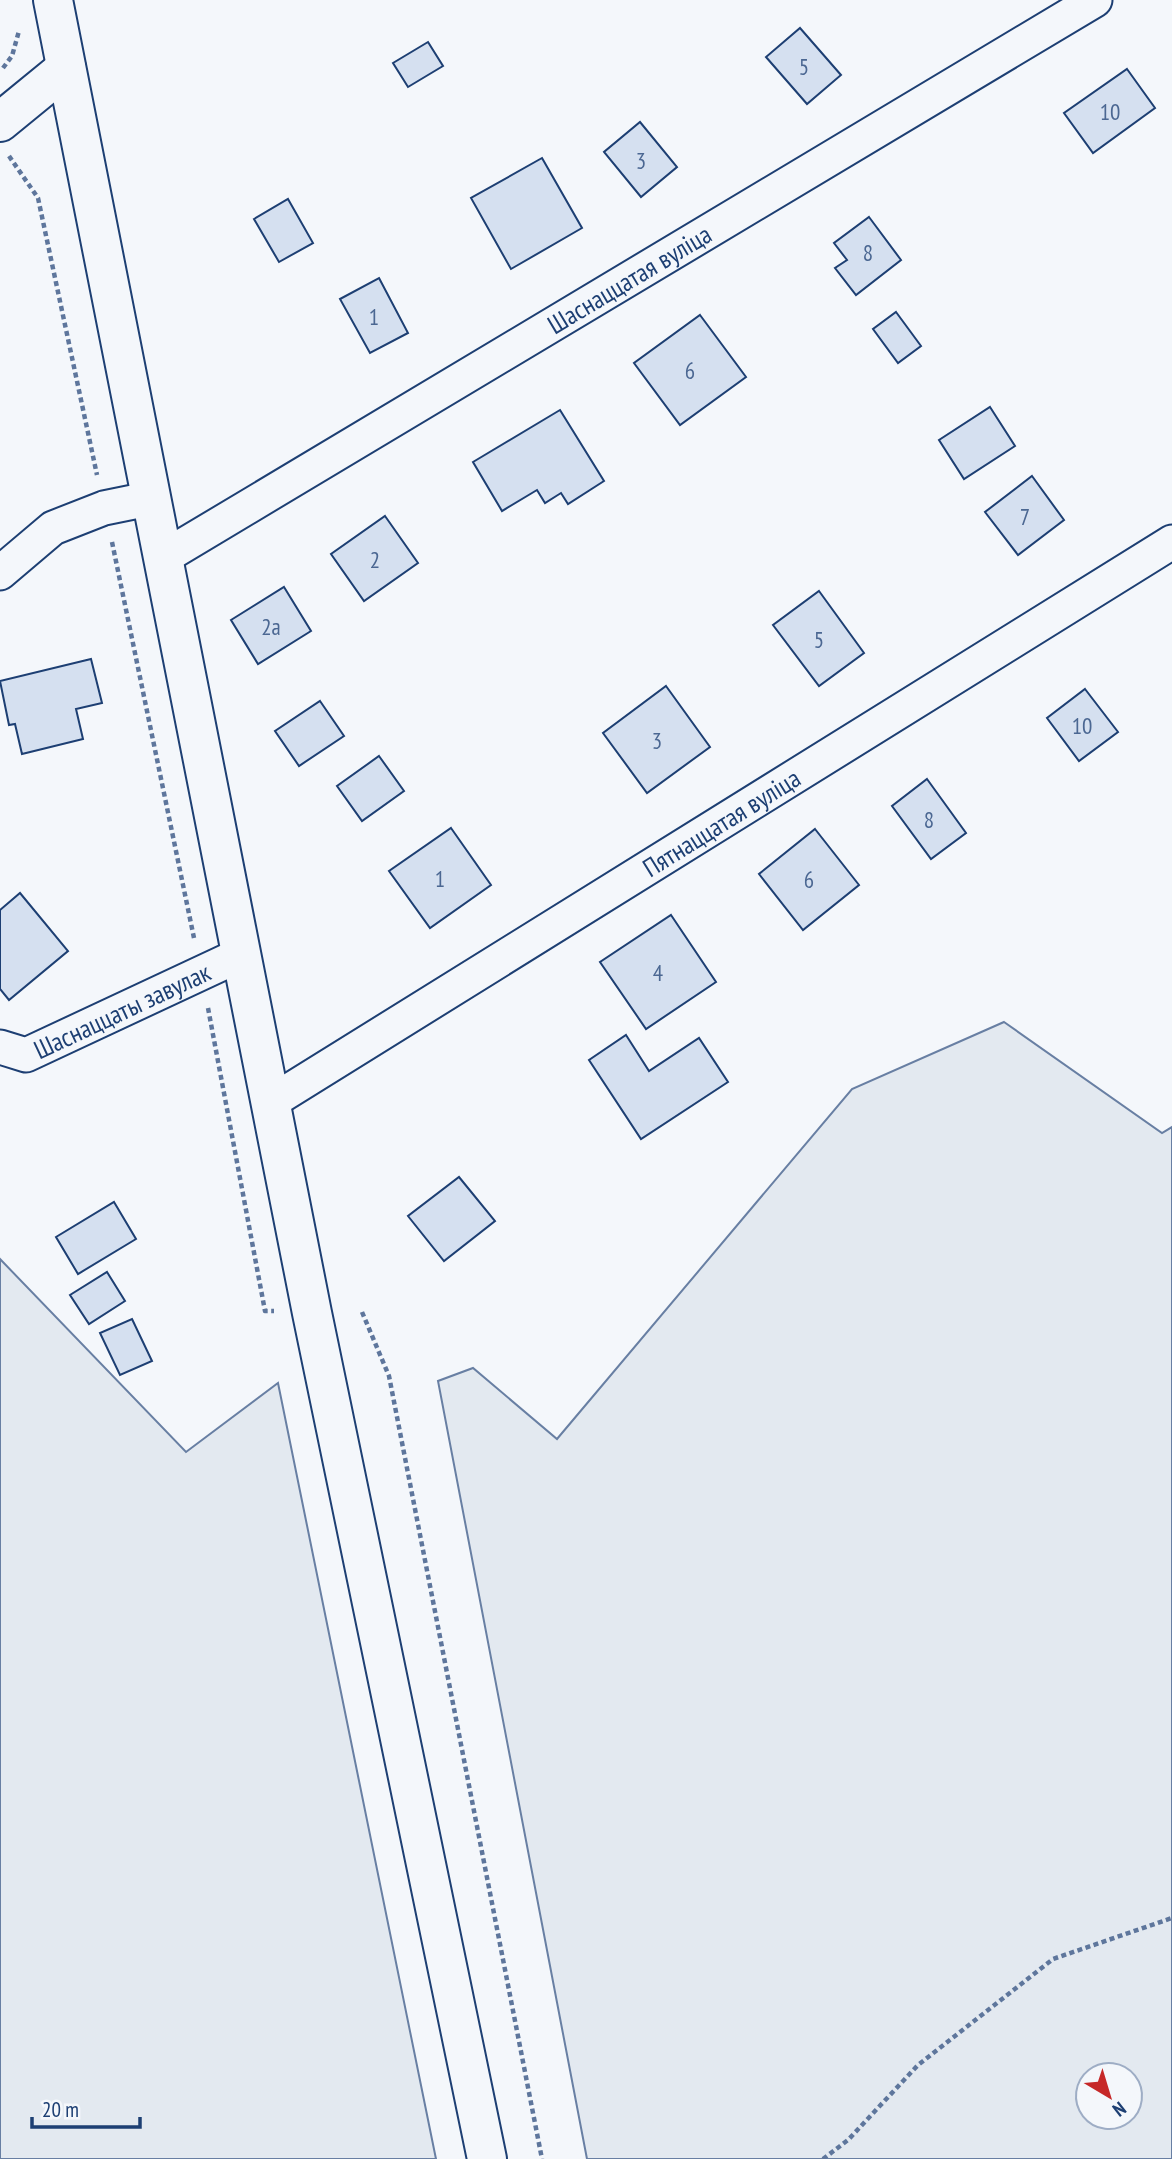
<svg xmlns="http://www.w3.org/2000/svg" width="1172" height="2159" viewBox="0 0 1172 2159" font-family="'PT Sans Narrow',sans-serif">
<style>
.green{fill:#e3e9f0;stroke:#687fa3;stroke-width:2;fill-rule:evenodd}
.building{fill:#d5e0f0;stroke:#1d3f73;stroke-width:2}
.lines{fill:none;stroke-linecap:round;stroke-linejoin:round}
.minor-casing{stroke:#1d3f73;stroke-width:37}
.tertiary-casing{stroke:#1d3f73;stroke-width:42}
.secondary-casing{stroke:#1d3f73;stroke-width:42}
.path{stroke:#5e769c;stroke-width:4.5;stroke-dasharray:5 3.5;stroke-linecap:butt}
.minor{stroke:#f4f7fb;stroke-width:33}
.tertiary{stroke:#f4f7fb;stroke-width:38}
.secondary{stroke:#f4f7fb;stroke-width:38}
.labels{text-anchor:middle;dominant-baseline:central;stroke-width:5;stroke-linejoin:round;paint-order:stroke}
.number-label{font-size:23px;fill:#4b6792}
.street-label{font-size:26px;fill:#1d3f73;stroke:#f4f7fb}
</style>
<rect width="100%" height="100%" fill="#f4f7fb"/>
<g class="green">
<path d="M1004 1022 1162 1133 1172 1127V2159H587L438 1381 473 1368 557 1439 852 1089ZM1130 2075V2117H1088V2075Z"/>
<path d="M0 1259 186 1452 278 1383 436 2159H0Z"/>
</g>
<g class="building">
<path d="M800 28 841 75 807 104 766 57Z"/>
<path d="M428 42 443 66 408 87 393 63Z"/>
<path d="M1127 69 1155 108 1093 153 1064 113Z"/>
<path d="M640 122 677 167 641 197 604 152Z"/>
<path d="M542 158 582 228 511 269 471 198Z"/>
<path d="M288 199 313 243 279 262 254 219Z"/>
<path d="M869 217 901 260 856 295 835 268 847 260 834 243Z"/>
<path d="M379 278 408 333 370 353 340 299Z"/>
<path d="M896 312 921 346 898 363 873 329Z"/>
<path d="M700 315 746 377 680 425 634 363Z"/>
<path d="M990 407 1015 446 964 479 939 440Z"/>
<path d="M560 410 604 481 568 504 561 493 545 503 537 490 502 511 473 462Z"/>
<path d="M1032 476 1064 520 1018 555 985 512Z"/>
<path d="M385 516 418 563 364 601 331 554Z"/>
<path d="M284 587 311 631 258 664 231 620Z"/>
<path d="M819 591 864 653 819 686 773 625Z"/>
<path d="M91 659 102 703 76 709 83 739 22 754 15 724 9 725 0 681Z"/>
<path d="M666 686 710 747 647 793 603 733Z"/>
<path d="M1085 689 1118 732 1079 761 1047 718Z"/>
<path d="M320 701 344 736 299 766 275 731Z"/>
<path d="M379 756 404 791 362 821 337 786Z"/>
<path d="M927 779 966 833 931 859 892 806Z"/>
<path d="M451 828 491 885 430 928 389 871Z"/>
<path d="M815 829 859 885 803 930 759 874Z"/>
<path d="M20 893 68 951 9 1000 0 989V910Z"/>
<path d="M671 915 716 982 646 1029 600 962Z"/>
<path d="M626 1035 649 1071 699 1038 728 1082 641 1139 589 1060Z"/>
<path d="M459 1177 495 1221 444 1261 408 1216Z"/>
<path d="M114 1202 136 1239 78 1274 56 1237Z"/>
<path d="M107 1272 125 1301 89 1324 70 1295Z"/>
<path d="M132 1319 152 1361 120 1375 100 1333Z"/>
</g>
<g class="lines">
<g class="minor-casing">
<g id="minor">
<path id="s1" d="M164 557 1095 0"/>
<path d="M0 573 53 528 104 508 153 498"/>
<path id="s2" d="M0 1047 26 1055 242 954"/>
<path id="s3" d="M271 1102 1172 542"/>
</g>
</g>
<g class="tertiary-casing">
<path id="tertiary" d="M0 122 66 68"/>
</g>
<g class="secondary-casing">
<path id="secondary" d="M53 0 312 1313 487 2159"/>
</g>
<g class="path">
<path d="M3 68 12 56 19 31"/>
<path d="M9 156 38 198 97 475"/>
<path d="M112 542 194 938"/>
<path d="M208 1008 265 1311H274"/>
<path d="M362 1312 389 1376 542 2159"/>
<path d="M823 2159 848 2140 918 2065 1053 1959 1172 1918"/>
</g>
<use href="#minor" class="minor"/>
<use href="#tertiary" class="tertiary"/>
<use href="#secondary" class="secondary"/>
</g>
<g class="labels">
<g class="number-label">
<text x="804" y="66">5</text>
<text x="1110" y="111">10</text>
<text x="641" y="160">3</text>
<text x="868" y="252">8</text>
<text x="374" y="316">1</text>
<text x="690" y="370">6</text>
<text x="1025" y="516">7</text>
<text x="375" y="559">2</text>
<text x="271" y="626">2а</text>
<text x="819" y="639">5</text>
<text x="1082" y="725">10</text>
<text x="657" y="740">3</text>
<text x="929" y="819">8</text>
<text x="440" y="878">1</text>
<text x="809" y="879">6</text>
<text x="658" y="972">4</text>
</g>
<g class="street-label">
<text stroke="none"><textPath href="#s1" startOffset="542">Шаснаццатая вуліца</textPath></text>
<text stroke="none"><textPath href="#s3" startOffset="530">Пятнаццатая вуліца</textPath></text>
<text stroke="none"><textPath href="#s2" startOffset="133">Шаснаццаты завулак</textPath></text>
</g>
</g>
<g transform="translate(1109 2096) rotate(142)"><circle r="33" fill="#f4f7fb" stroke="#9eadc5" stroke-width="2"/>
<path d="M0-5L12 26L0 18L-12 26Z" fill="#c62828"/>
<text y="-10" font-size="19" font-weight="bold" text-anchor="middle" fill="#1d3f73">N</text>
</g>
<path d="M32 2117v10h108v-10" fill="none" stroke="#1d3f73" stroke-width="3.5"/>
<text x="42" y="2117" font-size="21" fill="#1d3f73" stroke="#f4f7fb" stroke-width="5" paint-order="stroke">20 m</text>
</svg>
